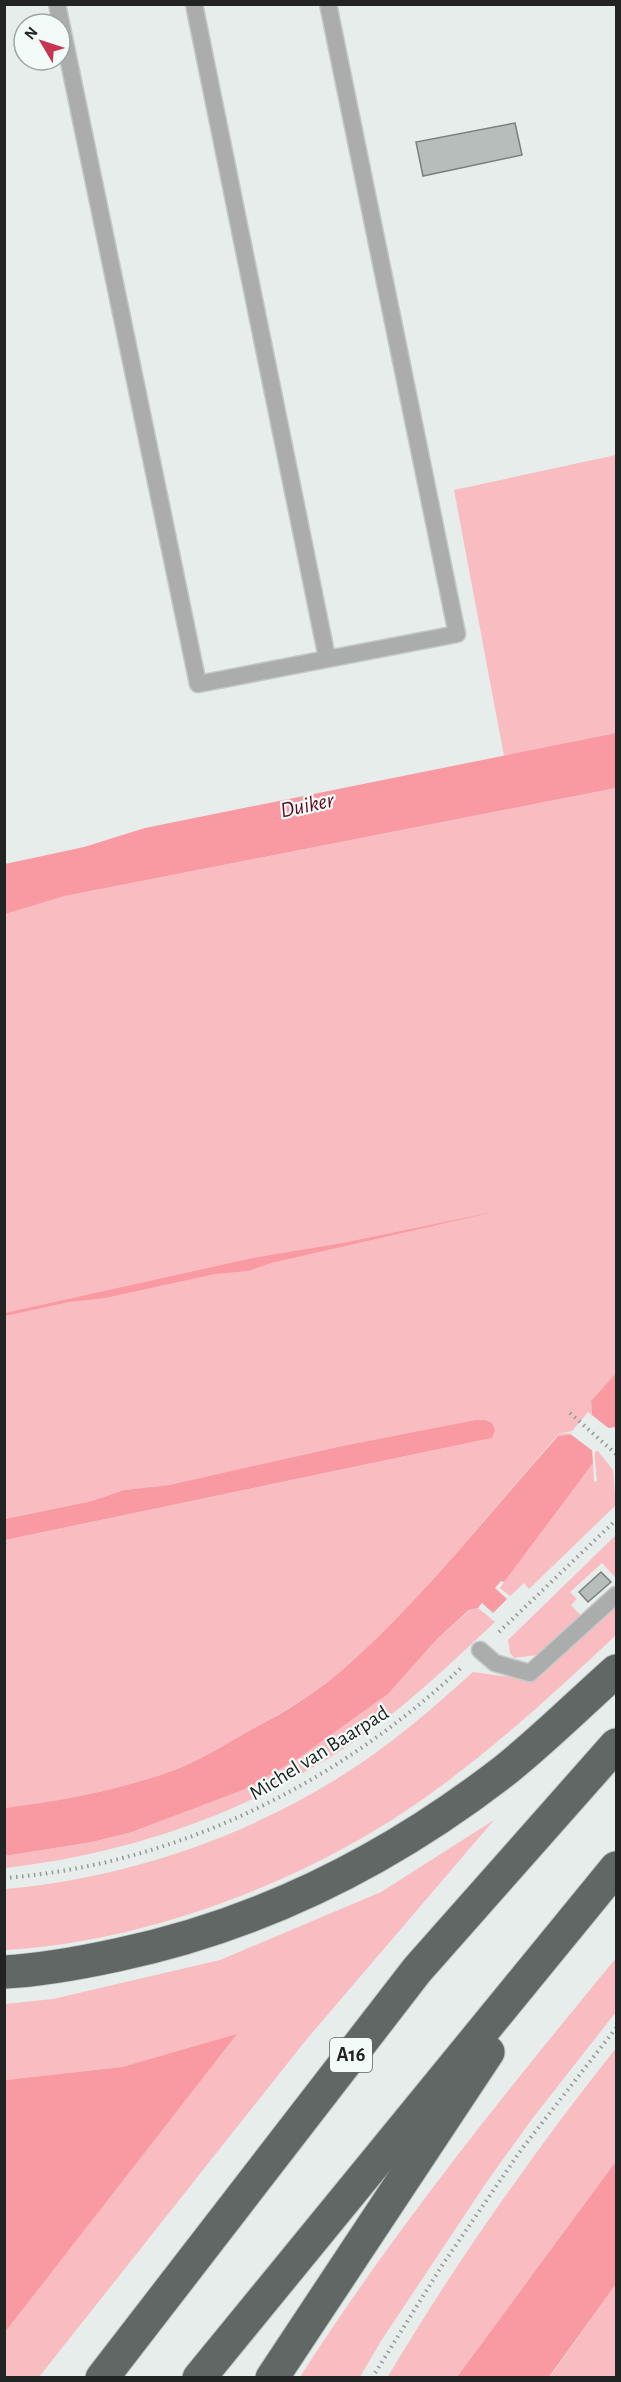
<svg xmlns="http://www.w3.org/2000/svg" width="621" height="2382" viewBox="0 0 621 2382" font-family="'Alegreya Sans',sans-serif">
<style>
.green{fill:#f9bdc1}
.forest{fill:#f99aa3}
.pier{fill:#e6edeb}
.building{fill:#b6bdbb;stroke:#7a817f;stroke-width:1.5}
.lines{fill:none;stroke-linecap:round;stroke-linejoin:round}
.service-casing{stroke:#c3c9c7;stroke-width:19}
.motorway-casing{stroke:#c3c9c7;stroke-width:35}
.path{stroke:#949997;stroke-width:4;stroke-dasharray:1.5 4.5;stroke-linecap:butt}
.service{stroke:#aaadac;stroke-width:16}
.motorway{stroke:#616765;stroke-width:33}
.labels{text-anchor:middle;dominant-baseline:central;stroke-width:4.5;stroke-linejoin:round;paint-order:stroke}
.shield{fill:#f3fbf8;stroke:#616463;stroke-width:1.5}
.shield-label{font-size:20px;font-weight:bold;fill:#222423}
.street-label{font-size:21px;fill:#222423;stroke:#f3fbf8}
.water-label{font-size:22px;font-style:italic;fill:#600c20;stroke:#f3fbf8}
</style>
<rect width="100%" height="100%" fill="#e6edeb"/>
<g class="green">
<path d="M616 455V733L504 756 454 490Z"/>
<path d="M616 788V1373L591 1401 592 1412 574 1434 557 1436C490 1512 426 1595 350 1663 320 1691 284 1712 249 1731 224 1745 199 1761 172 1771 118 1790 62 1801 5 1808V1540L492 1438 223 1473 169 1485 124 1490 92 1501 5 1519 4 914 65 896Z"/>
<path d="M598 1451 613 1470 616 1505 529 1589 524 1583 510 1596 500 1588 522 1555 593 1463 594 1482 597 1481 594 1452Z"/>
<path d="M616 1535V1578L602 1563 570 1592 577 1599 571 1605 581 1616 538 1655 514 1658 510 1653 508 1640Z"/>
<path d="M616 1606V1635C560 1688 503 1740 441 1786 323 1875 153 1942 5 1950V1889C136 1877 266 1831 374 1754 409 1729 441 1701 473 1672L533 1680Z"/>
<path d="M478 1608 495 1622C453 1661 411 1702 364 1735 256 1810 135 1853 5 1868V1856L92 1842 132 1832 243 1790 296 1760 388 1694 437 1639 470 1610Z"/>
<path d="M494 1820 306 2040 39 2377H5L4 2332 236 2035 122 2067 5 2080V2004L53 1999 220 1960 381 1892Z"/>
<path d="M616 1958V2012L532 2119 486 2183 381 2341 360 2377H300C394 2230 505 2093 616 1958Z"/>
<path d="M616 2048V2161L457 2377 387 2378C456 2262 533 2153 616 2048Z"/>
<path d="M616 2284V2377L549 2378Z"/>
</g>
<g class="forest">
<path d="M616 733V788L65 896 5 914V864L84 847 145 828Z"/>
<path d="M498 1211 271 1263 248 1271 215 1274 105 1298 69 1302 5 1316V1313L253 1258 343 1243Z"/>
<path d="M616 1373V1427L608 1428 592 1449 593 1463 504 1582 501 1581 495 1588 507 1599 493 1613 482 1603 478 1608 469 1610 437 1639 388 1694 296 1760 243 1790 132 1832 92 1842 5 1856 4 1808C62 1801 118 1790 172 1771 199 1761 224 1745 249 1731 285 1712 320 1691 350 1663 426 1595 490 1512 558 1436L574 1434 592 1413 591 1401Z"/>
<path d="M476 1420H485L492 1423 495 1430 492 1438 5 1540V1519L92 1501 124 1490 169 1485 343 1446Z"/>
<path d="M237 2034 5 2332V2080L122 2067Z"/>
<path d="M616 2161V2284L549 2377H457Z"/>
</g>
<path class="pier" d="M588 1412 611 1430 616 1429 610 1431 595 1450V1465L594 1452 569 1433 554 1435 572 1431Z"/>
<g class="building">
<path d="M515 123 522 155 423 176 416 142Z"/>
<path d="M601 1572 611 1582 588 1602 579 1592Z"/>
</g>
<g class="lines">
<g class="service-casing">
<g id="service">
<path d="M57 4 198 684 457 634 328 4"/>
<path d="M194 4 327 658"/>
<path d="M480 1650 495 1663 530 1673 616 1595"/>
</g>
</g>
<g class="motorway-casing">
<g id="motorway">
<path d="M4 1972C43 1970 80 1963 117 1955 260 1925 389 1860 504 1771 543 1740 579 1704 616 1671"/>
<path d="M102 2378 417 1970 616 1745"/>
<path d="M199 2378 616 1868"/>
<path d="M272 2378 488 2052"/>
</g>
</g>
<g class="path">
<path d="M570 1413 616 1454"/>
<path d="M499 1632 616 1520"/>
<path d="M4 1878C176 1865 339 1783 463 1666"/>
<path d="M372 2378 443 2264 521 2150 616 2028"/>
</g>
<use href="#service" class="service"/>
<use href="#motorway" class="motorway"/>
</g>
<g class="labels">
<rect class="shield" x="330" y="2038" width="42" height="34" rx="4.5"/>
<g class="shield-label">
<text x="351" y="2055">A16</text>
</g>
<g class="street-label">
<text transform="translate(319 1753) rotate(-32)">Michel van Baarpad</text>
</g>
<g class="water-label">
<text transform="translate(307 805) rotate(-12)">Duiker</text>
</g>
</g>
<rect width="621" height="2382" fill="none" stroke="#222423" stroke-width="12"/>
<g transform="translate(42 42) rotate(309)"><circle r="28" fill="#f3fbf8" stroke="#9fa5a3" stroke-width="1.5"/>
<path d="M0-4.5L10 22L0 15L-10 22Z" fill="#c63652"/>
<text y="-9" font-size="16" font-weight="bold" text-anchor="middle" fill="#222423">N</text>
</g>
</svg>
